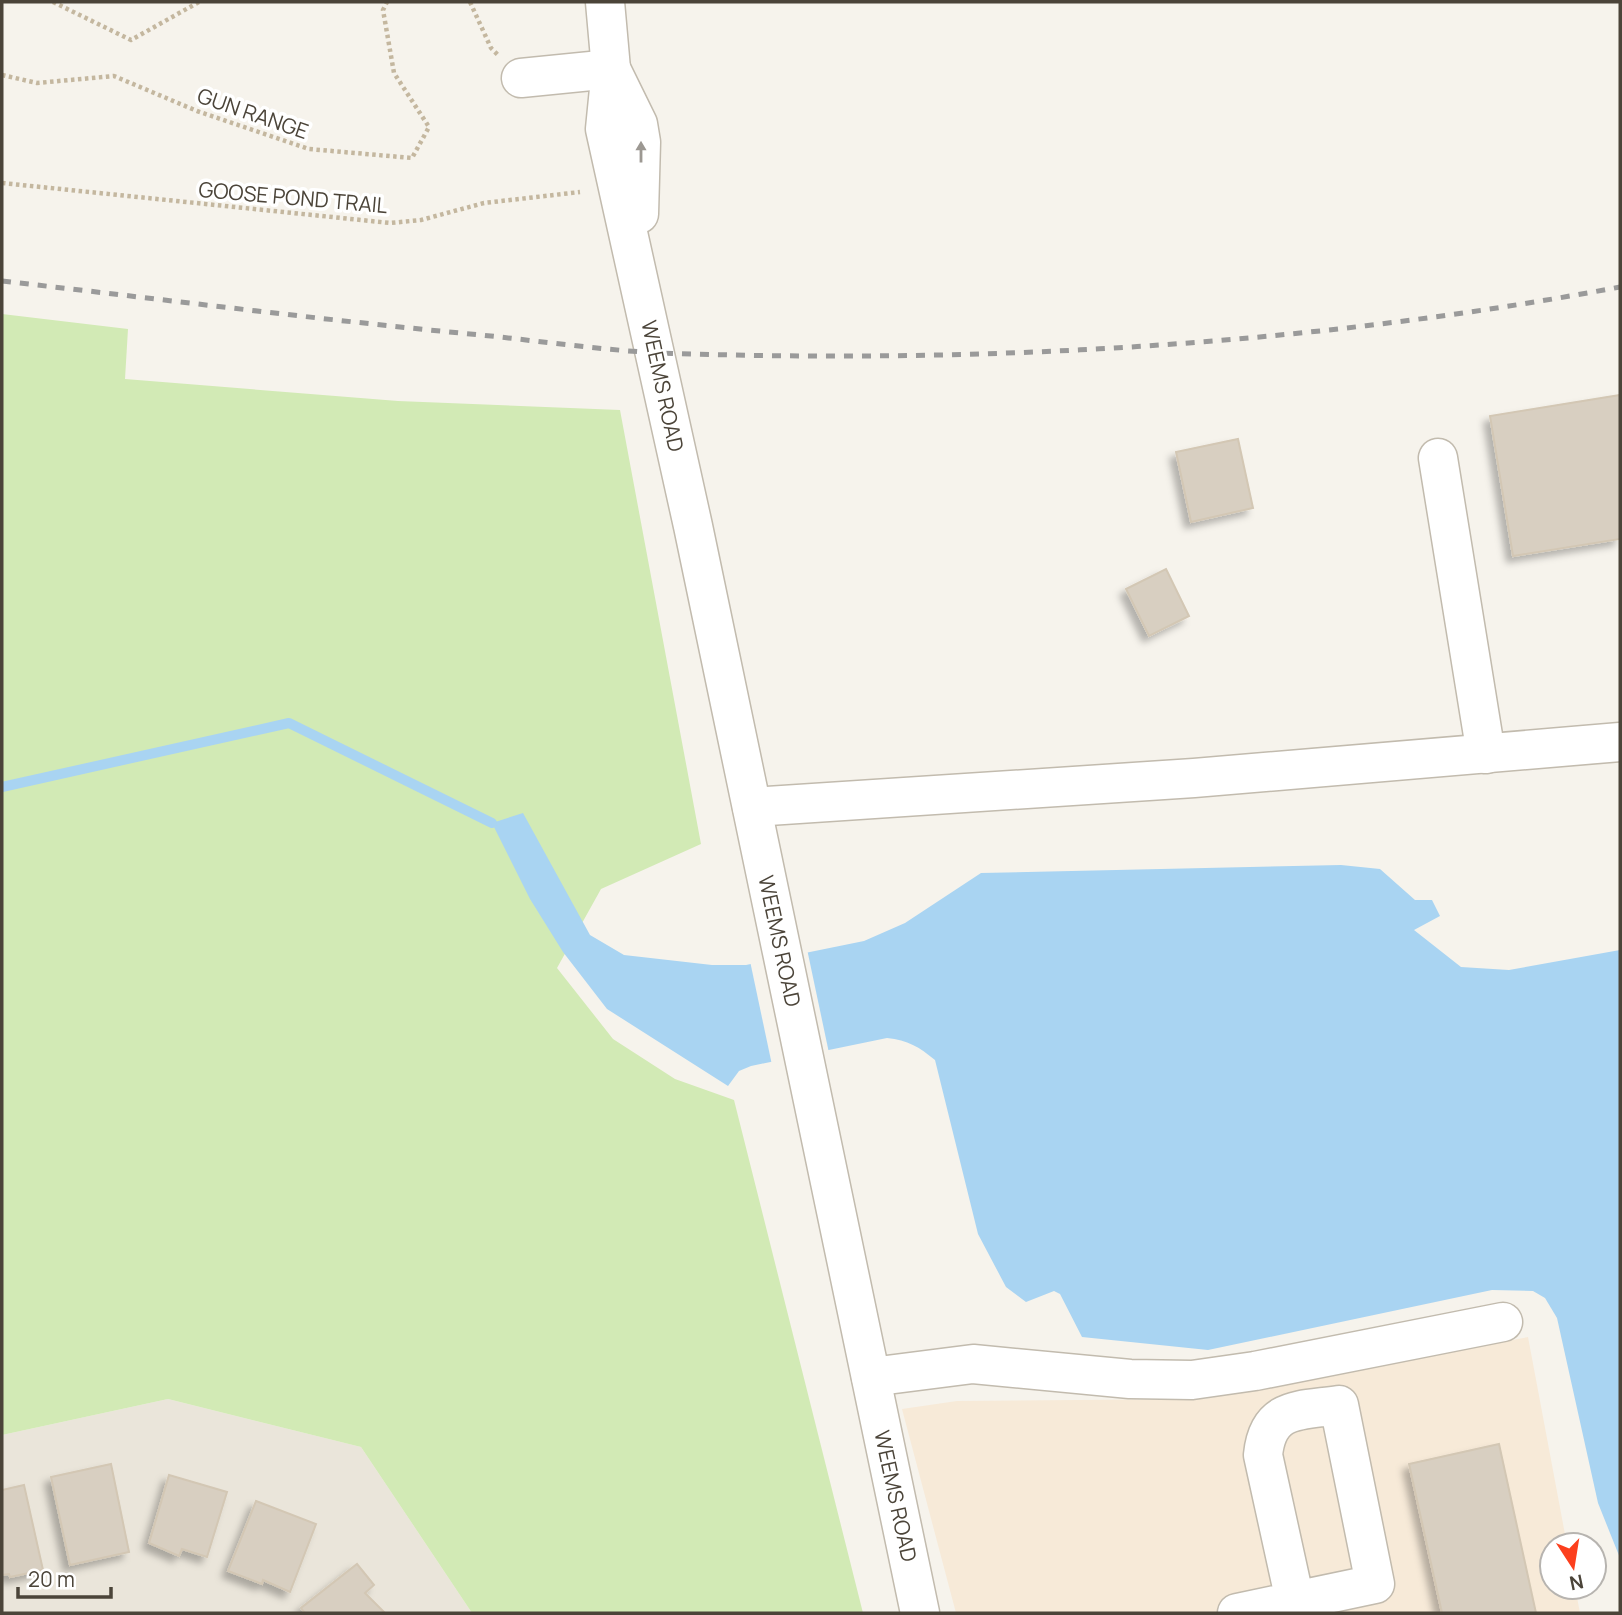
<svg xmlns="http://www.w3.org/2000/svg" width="1622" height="1615" viewBox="0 0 1622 1615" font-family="Manrope,sans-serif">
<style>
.residential{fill:#eae5da}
.commercial{fill:#f7ead8}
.green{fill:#d2eab5}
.water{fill:#a9d4f2}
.pier{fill:#f6f3ec}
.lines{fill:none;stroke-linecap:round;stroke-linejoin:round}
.stream{stroke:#a9d4f2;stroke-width:10}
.building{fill:#d8cfc1;stroke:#d3c7b4;stroke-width:2;filter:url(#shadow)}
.minor-casing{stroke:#c2bbae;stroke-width:41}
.path{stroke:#c4b79f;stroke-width:4.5;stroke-dasharray:3.5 3.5;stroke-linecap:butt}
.minor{stroke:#fff;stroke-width:38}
.rail{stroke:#9a9a9a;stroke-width:5;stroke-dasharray:9 9;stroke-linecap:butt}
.oneway{fill:#9c9892}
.labels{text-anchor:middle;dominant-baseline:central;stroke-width:7;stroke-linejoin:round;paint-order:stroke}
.street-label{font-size:21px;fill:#4b4439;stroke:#fff}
</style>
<defs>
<filter id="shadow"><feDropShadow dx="-6" dy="6" stdDeviation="3.5" flood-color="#0004"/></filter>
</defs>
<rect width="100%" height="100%" fill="#f6f3ec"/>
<path class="residential" d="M168 1399 361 1447 472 1613H2V1435Z"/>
<path class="commercial" d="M1528 1337 1567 1545H1552V1587H1575L1580 1613H956L902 1409 957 1401 1204 1399Z"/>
<path class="green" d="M2 314 128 329 125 379 398 401 620 410 701 844 601 889 557 968 613 1039 675 1079 734 1100 863 1613H472L361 1447 168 1399 2 1435Z"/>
<path class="water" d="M523 813 590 935 624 955 712 965H746L864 941 905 923 981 873 1341 865 1380 869 1415 900H1432L1440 916 1414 930 1461 967 1509 970 1620 950V1558L1598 1503 1557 1318 1545 1298 1533 1291 1492 1290 1208 1350 1082 1337 1060 1294 1054 1291 1026 1302 1006 1287 978 1234 935 1060C919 1047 908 1040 887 1038L751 1066 739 1071 728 1086 607 1009 563 952 530 899 492 823Z"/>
<path class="pier" d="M807 949 829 1053 772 1065 750 961Z"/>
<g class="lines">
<path class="stream" d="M2 787 289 723 492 823"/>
</g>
<g class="building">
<path d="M1620 395V539L1513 556 1490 416Z"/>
<path d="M1238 439 1253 508 1191 522 1176 452Z"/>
<path d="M1166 569 1189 616 1149 636 1126 589Z"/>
<path d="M1499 1444 1536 1613H1442L1409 1464Z"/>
<path d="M111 1464 129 1552 70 1565 51 1477Z"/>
<path d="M169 1475 227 1492 207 1557 182 1549 179 1556 149 1543Z"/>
<path d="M24 1485 43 1570 10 1577 9 1574 2 1575V1490Z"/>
<path d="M256 1501 316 1524 290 1592 263 1580 262 1584 228 1571Z"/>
<path d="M357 1564 374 1585 365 1593 385 1613H305L301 1608Z"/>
</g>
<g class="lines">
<g class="minor-casing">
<g id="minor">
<path d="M605 2 611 69 605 129 693 526 920 1613"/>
<path d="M611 69 638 124 641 142 639 214"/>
<path d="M521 78 611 69"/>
<path d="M1438 458 1486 754"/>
<path d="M752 807 1194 778 1620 742"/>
<path d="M871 1377 973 1364 1130 1379 1192 1380 1255 1371 1503 1322"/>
<path d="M1237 1613 1375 1584 1339 1405C1299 1411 1268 1406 1263 1455L1295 1601"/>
</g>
</g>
<g class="path">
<path d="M53 2 131 40 199 2"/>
<path d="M470 2 491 48 498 55"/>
<path d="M2 75 37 83 114 76 197 111 309 149 412 158 429 127 394 73 383 10 387 2"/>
<path d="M2 183 390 223 421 220 484 203 580 192"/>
</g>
<use href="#minor" class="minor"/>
<path class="rail" d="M2 281C161 299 321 320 481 335 540 341 600 350 660 353 980 364 1305 346 1620 287"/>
</g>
<defs><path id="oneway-solid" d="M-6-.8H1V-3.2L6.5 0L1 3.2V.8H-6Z" transform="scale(1.75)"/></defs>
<use class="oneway" href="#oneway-solid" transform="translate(641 152) rotate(-90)"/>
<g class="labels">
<g class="street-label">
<text transform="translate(253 113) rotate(19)">GUN RANGE</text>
<text transform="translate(293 197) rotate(5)">GOOSE POND TRAIL</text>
<text transform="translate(663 386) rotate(78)">WEEMS ROAD</text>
<text transform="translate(780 941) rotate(78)">WEEMS ROAD</text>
<text transform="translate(896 1496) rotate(78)">WEEMS ROAD</text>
</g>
</g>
<rect width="1622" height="1615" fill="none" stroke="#4b4439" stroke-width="7"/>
<g transform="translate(1573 1566) rotate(168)"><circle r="33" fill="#ffffff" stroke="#b7b4b0" stroke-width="2"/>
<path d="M0-5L12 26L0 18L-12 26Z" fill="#fc3f1d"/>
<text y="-10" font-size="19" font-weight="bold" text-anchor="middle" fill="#4b4439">N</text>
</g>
<path d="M18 1587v10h93v-10" fill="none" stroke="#4b4439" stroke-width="3.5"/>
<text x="28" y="1587" font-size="21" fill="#4b4439" stroke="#ffffff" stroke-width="5" paint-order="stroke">20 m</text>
</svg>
